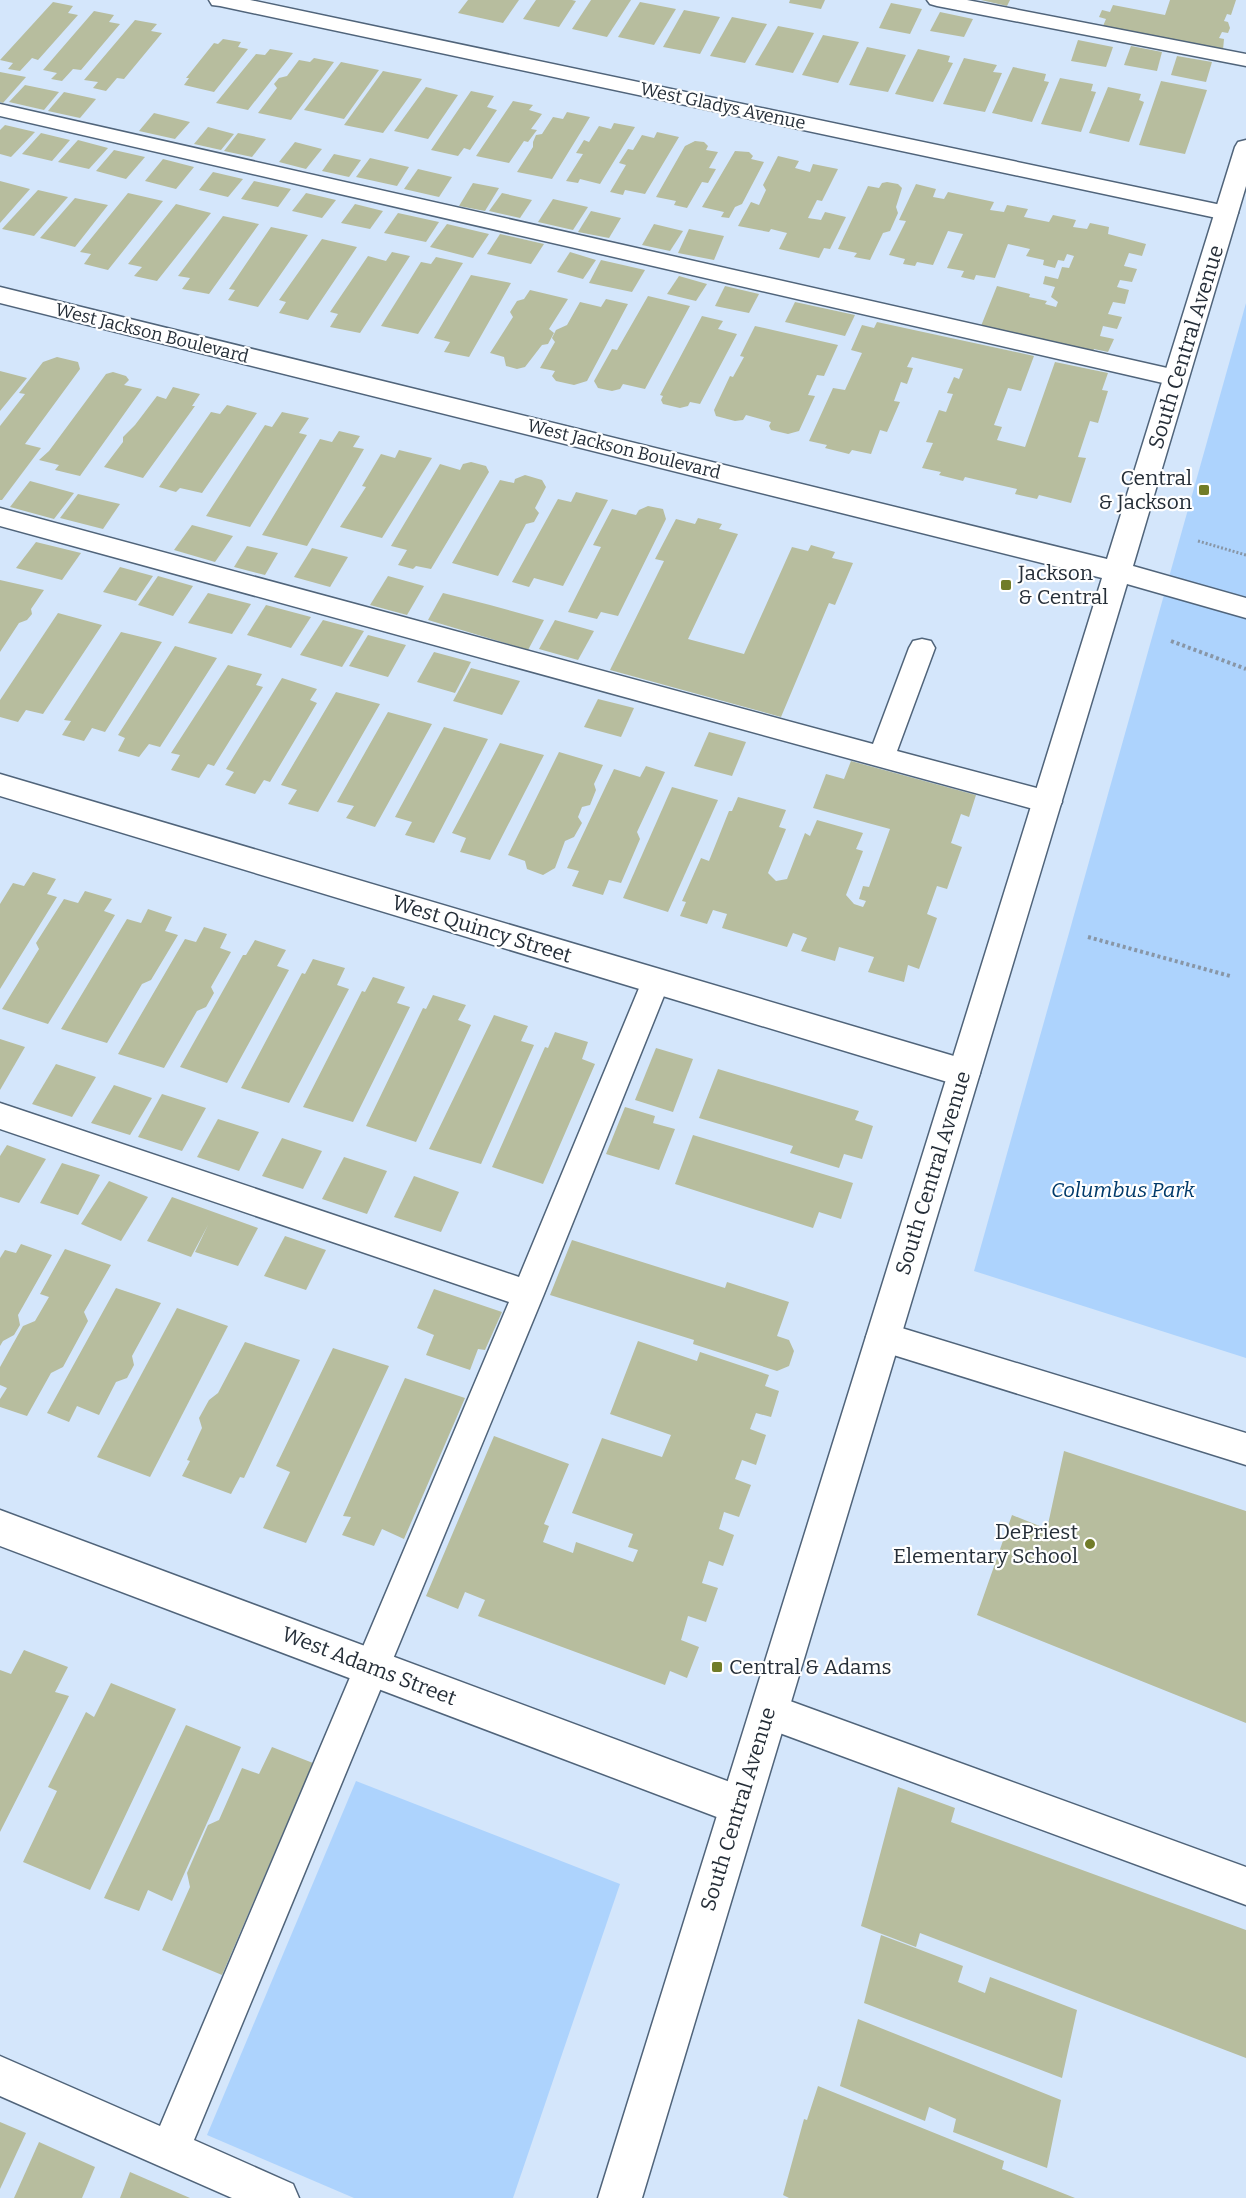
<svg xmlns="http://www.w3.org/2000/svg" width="1246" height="2198" font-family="Bitter,serif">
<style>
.green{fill:#add3fd}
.building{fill:#b7bd9e}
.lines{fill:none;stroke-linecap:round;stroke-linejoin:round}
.lane-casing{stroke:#50647a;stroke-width:3}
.street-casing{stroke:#50647a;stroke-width:3}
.secondary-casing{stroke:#50647a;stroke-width:3}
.path-far1{stroke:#8896a6;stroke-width:3;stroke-dasharray:2 2;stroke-linecap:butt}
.path{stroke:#8896a6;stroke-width:4;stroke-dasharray:3 3;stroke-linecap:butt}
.lane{fill:#fff;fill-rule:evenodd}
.street{fill:#fff;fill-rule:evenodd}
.secondary{fill:#fff;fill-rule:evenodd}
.poi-dot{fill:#717c28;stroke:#fff;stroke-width:2}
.labels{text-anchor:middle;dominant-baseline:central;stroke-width:4.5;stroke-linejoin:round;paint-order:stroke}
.far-street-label{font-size:18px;fill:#252e38;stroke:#fff}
.street-label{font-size:21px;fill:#252e38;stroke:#fff}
.poi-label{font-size:21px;fill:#252e38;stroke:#fff;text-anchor:end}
.park-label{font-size:21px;font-style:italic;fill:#003a6b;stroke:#fff}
</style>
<rect width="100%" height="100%" fill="#d4e6fb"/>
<g class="green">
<polygon points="1246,303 1246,1358 974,1271"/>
<polygon points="356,1781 620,1884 513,2198 354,2198 207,2135"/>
</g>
<g class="building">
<polygon points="468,0 519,0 503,23 458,13"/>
<polygon points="536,0 572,0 576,1 559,27 523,19"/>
<polygon points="591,0 631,0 607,37 572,29"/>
<polygon points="790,0 825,0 821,9 789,3"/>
<polygon points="981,0 1010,0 1007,6"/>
<polygon points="1170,0 1236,0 1231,15 1227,14 1224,21 1228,22 1230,28 1228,33 1222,32 1219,38 1224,39 1223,50 1103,26 1106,19 1099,17 1102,10 1110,12 1113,5 1165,15"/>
<polygon points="53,2 73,6 68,13 78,15 38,60 32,58 20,71 8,69 13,63 0,60"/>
<polygon points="640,2 676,9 654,45 618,37"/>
<polygon points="891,3 922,9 910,34 879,28"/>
<polygon points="684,10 720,17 700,54 663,47"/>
<polygon points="94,11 114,15 109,22 120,24 81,70 73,69 62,81 51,79 57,73 43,70"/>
<polygon points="940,12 973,19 964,37 930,31"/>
<polygon points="732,17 767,24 745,63 710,56"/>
<polygon points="135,20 157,24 151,31 162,33 124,79 117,78 106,91 93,88 98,82 84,80"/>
<polygon points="778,26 814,33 793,73 755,65"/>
<polygon points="823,35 859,42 838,83 802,75"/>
<polygon points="223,39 241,42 238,47 248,49 214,92 184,85 189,78 186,78 214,43 218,44"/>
<polygon points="1078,40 1113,47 1106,67 1071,61"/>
<polygon points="1131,46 1162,52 1157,71 1124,65"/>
<polygon points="867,47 906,55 888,92 849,85"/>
<polygon points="270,49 293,53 248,110 216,103 256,54 265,55"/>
<polygon points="918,49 950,56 948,62 953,63 933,102 895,94"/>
<polygon points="1177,56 1212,62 1206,82 1171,75"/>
<polygon points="314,58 334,62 291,120 258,113 277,88 274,84 279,78 287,76 299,60 310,62"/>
<polygon points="964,58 997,65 993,72 1002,73 985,112 943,104"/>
<polygon points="341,62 379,70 344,119 304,110"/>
<polygon points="1013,67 1046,74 1044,81 1049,82 1032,122 992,113"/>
<polygon points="383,71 422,79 383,133 344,125"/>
<polygon points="0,72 26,77 3,103 0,102"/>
<polygon points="1060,78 1093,84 1091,91 1096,92 1081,132 1041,124"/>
<polygon points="1161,81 1207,90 1185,154 1139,145"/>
<polygon points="25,85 59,92 44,110 9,102"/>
<polygon points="426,87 458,95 428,139 394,131"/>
<polygon points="1108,87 1141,94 1139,100 1144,102 1129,142 1089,133"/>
<polygon points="471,91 494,96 487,107 497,110 470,150 464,148 458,156 431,150"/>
<polygon points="64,92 96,99 80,118 48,111"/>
<polygon points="513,101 533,105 529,110 542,114 531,129 537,130 528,142 524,141 509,163 476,156"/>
<polygon points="567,112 590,117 552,179 517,172 533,147 533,142 536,135 542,134 553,117 563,119"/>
<polygon points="154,113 190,122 175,139 139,131"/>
<polygon points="614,123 635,127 600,184 580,179 578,183 566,181 583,154 576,153 584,140 589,142 599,126 611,129"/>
<polygon points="5,125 35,132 11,157 0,154 0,130"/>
<polygon points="208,127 234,134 221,150 194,144"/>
<polygon points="657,132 679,137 645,194 625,190 623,195 610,192 626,165 619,163 628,149 633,150 642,135 654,138"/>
<polygon points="41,133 70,140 52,161 22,154"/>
<polygon points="238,133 266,139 252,157 224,151"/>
<polygon points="78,140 108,148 89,169 58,162"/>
<polygon points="695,141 704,142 708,146 706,150 718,152 709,168 716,169 708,183 702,182 687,208 674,205 676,201 656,197 685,146"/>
<polygon points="295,142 322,149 306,169 279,162"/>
<polygon points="114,150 145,157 126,179 96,171"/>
<polygon points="735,151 749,152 753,156 751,159 764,162 742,204 735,207 729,218 721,217 724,212 702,207"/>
<polygon points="334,154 361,160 349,177 322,171"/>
<polygon points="778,156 799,161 795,168 810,172 813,164 838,169 822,201 817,200 808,218 821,220 825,212 846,217 830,249 824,248 819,258 779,249 787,233 771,229 769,232 738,226 751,202 759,205 766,190 763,185"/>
<polygon points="370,158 409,167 397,186 356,177"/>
<polygon points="163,159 194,167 176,189 145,181"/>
<polygon points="418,169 452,177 439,197 404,189"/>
<polygon points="213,172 243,179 228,197 199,190"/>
<polygon points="0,181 30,189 0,223"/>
<polygon points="254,181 291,189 278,207 241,199"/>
<polygon points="887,182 898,184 902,188 896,207 898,213 890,231 883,233 870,260 854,257 857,253 838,249 868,186 879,188 882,183"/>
<polygon points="473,183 499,188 485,211 459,206"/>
<polygon points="916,184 936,189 933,197 944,199 948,192 994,202 990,210 1004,212 1007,205 1028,209 1024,217 1049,222 1053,215 1076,220 1073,227 1087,229 1090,223 1109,227 1108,234 1146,244 1142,256 1129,253 1124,266 1137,269 1132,282 1120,280 1117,287 1129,290 1125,304 1113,302 1108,314 1122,317 1117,329 1103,326 1100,336 1114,339 1108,352 1094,349 1093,351 981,326 997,286 1030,294 1029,297 1047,301 1045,304 1056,307 1058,302 1051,297 1055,287 1043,284 1045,276 1058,279 1062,267 1069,268 1074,256 1067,254 1064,261 1058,260 1055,268 1043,265 1044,260 1026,256 1030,249 1008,244 995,278 976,275 974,280 961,277 964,271 947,268 963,234 948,231 933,265 917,262 915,266 903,264 905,259 889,255 906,221 899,220"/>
<polygon points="38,190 68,197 34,236 2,229"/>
<polygon points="128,193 163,201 108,270 84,264 91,254 80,252"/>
<polygon points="306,193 336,200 322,218 292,211"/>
<polygon points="502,193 532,200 520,218 489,211"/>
<polygon points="75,198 108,205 75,247 40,238"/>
<polygon points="553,199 588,207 573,230 538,222"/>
<polygon points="176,204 211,213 157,281 134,276 142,267 128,264"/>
<polygon points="355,204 383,211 370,229 341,223"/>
<polygon points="591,211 621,218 609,238 578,232"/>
<polygon points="398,213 439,222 426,242 384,233"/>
<polygon points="223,216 259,224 209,294 182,289 190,278 178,276"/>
<polygon points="447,224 489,234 473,258 430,247"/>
<polygon points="654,224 683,231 670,251 642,245"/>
<polygon points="271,227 308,235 258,307 228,300 235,290 229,289"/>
<polygon points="689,229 724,236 714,260 678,253"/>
<polygon points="500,234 544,244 531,264 487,254"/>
<polygon points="322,239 357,247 308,320 279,313 286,302 279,300"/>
<polygon points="392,252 410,256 360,333 330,327 338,314 330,312 368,256 386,261"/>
<polygon points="570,252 596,260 583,279 557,272"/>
<polygon points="436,257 463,263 418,334 381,326 421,262 431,264"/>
<polygon points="601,260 645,270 632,292 589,283"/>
<polygon points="471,275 511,283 469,357 444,352 450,342 434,338"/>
<polygon points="679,276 707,284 696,301 667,294"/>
<polygon points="725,286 759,294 749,313 715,306"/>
<polygon points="530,290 568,299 549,329 554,333 548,344 542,345 525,367 517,369 506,366 504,357 490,353 513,317 510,312 517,301 524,299"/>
<polygon points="648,296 690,306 645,389 623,384 620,389 612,391 598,388 594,381 612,349 617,350"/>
<polygon points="606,299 628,304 587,381 574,385 556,381 552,376 555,371 540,368 555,342 552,338 556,330 567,325 580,302 601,307"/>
<polygon points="795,302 855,315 845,336 785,322"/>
<polygon points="702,316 723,321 718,329 737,334 700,404 690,402 688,406 680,408 663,404 661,400 663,396 660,395"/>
<polygon points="877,322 1034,356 1021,391 1008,388 994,425 1002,427 997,440 1025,447 1055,362 1108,373 1102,390 1108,391 1098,423 1090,421 1078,457 1086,458 1071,503 1039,495 1037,499 1015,494 1017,489 965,477 963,481 939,475 941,472 922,468 933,443 926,442 939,410 946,412 953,394 947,393 954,377 959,379 963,369 912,357 907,367 913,368 907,384 901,382 894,401 900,402 887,432 880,430 871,454 852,450 849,454 825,448 827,445 809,441 833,388 845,390 862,353 851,350 862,325 874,328"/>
<polygon points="755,326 838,345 824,376 817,375 808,395 815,396 799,431 788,434 771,430 769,426 771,422 746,415 743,420 735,421 716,416 714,410 730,376 733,377 744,357 740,356"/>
<polygon points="57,357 78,362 80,369 25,444 41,448 2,500 0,500 0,426 25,394 19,393 43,362"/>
<polygon points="0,371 27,378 0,411"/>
<polygon points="113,372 126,376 129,380 124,385 142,389 80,476 55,470 59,465 39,460 49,451 106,374"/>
<polygon points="173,387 200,394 192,406 195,406 143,478 104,467 123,442 123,437 135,425 157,396 166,399"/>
<polygon points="227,405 257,413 202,493 180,488 176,492 159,487 211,412 220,414"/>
<polygon points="282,412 309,418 299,433 307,435 250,527 206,516 265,425 272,427"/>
<polygon points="339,431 360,436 353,447 364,449 307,546 262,535 320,439 332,442"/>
<polygon points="399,450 432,458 382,538 340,527 366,487 362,486 381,454 395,458"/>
<polygon points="471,462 486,466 489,472 431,569 416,566 413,569 398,565 407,550 391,546 440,464 460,470 463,464"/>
<polygon points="525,475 542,480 546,487 535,508 539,513 534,522 526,524 498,576 452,563 500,480 514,483 515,479"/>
<polygon points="30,481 74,493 54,519 10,507"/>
<polygon points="576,492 608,500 563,586 534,578 529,587 512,582 558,499 571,502"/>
<polygon points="78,494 120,504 103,529 60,518"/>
<polygon points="648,506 663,509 666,519 618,616 601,612 597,619 568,612 601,547 593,545 612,509 636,515 639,510"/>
<polygon points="698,518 722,524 719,529 738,534 688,639 744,654 792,547 808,551 811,545 835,552 832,558 853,563 835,605 829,603 781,717 610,670 664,561 655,559 676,519 695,524"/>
<polygon points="192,525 233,536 215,562 174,550"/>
<polygon points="36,542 81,553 62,580 16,568"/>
<polygon points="247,546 278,553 265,575 234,567"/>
<polygon points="312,548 348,557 330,587 294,577"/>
<polygon points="120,567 153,576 136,601 103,592"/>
<polygon points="158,576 193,586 173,616 138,605"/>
<polygon points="388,576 424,586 407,615 370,605"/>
<polygon points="0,580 44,590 31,609 32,614 27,620 19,623 0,652"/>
<polygon points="208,593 251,604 232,634 188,623"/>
<polygon points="443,593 490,605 544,620 528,650 428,620"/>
<polygon points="266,605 311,617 291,648 247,635"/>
<polygon points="58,613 102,625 43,714 26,710 18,722 0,717 0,700"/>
<polygon points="323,620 364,631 342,667 300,655"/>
<polygon points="555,620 594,631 578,660 539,649"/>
<polygon points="121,632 162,642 105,732 92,728 84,741 62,735 71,721 64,720"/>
<polygon points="368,635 406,645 388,677 349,666"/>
<polygon points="175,646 217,658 160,747 149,744 139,757 118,751 125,738 118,735"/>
<polygon points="434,652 471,662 455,693 417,682"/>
<polygon points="228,665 262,674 256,685 263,687 214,766 208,764 199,778 171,770 180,755 171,753"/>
<polygon points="471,668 520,681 502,715 453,701"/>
<polygon points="282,678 317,689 310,700 317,703 270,782 264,780 255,794 225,785 234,772 226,769"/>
<polygon points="336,692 380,704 318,812 288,804 297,790 281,785"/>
<polygon points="598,699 634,708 621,737 584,727"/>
<polygon points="388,712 432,724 375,827 346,818 354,806 337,802"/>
<polygon points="444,727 488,739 434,843 405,835 412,822 395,817"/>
<polygon points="709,732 746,742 732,776 694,766"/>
<polygon points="500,743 544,755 490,860 460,852 466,838 452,833"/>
<polygon points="559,752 603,765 594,784 596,790 590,805 582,807 578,817 582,823 574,837 565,841 555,868 543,875 527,869 525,861 508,855"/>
<polygon points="851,761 976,795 969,817 961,814 951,843 962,847 947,889 937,886 927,914 937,918 919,969 908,965 904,982 868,972 874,957 839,947 835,961 801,951 807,938 793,933 787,947 722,928 727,914 713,910 707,924 680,916 686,902 682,901 701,858 709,861 729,811 732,811 738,797 786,810 779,827 786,829 768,873 776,881 787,879 805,833 810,836 817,820 863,833 856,849 863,851 846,895 854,904 863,907 866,901 859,899 863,886 869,887 890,829 813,808 826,774 844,779"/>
<polygon points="646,766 665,772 637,832 640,839 621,883 609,880 603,895 572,886 579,871 567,868 614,769 640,777"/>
<polygon points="672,787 718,800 668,912 623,898"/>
<polygon points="33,872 56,879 47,894 57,897 0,989 0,904 13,883 24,886"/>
<polygon points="85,891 112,899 104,911 115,915 48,1024 2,1009 39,949 36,943 64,899 78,903"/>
<polygon points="148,909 172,917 165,931 178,935 151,980 142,984 107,1043 61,1029 127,919 141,923"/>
<polygon points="204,927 227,934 220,948 231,952 211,987 214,993 206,1007 197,1011 164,1068 118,1054 185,939 196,942"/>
<polygon points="255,940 286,950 277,966 289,970 227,1083 180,1067 243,955 246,955"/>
<polygon points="313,959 345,968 337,985 349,989 289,1103 241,1088 302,973 305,974"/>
<polygon points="373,977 405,987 397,1003 410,1007 353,1122 303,1107 362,991 365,992"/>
<polygon points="433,995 466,1005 458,1020 471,1025 416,1142 366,1126 423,1008 426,1009"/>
<polygon points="494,1015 528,1026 521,1041 534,1045 481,1164 429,1149"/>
<polygon points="555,1032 588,1042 582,1059 595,1064 543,1184 492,1167 545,1047 548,1048"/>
<polygon points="0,1039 25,1047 0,1090"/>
<polygon points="656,1048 693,1059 673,1112 635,1100"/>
<polygon points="56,1064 96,1077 72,1117 32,1104"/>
<polygon points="718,1069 859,1111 855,1120 873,1126 862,1159 844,1154 839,1168 790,1153 793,1146 699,1118"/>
<polygon points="114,1085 152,1098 130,1135 91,1123"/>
<polygon points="162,1094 206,1108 182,1151 138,1137"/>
<polygon points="625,1107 655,1116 653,1123 675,1129 659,1170 606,1154"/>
<polygon points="218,1119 259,1132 239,1171 197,1157"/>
<polygon points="693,1135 853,1183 841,1219 819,1212 813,1228 675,1184"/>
<polygon points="282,1138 322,1151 303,1189 262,1176"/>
<polygon points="7,1145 46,1159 19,1203 0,1197 0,1156"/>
<polygon points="344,1157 387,1171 367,1214 322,1199"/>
<polygon points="62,1163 100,1175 78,1215 40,1203"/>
<polygon points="414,1176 459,1192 441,1232 394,1217"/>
<polygon points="109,1181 148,1197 121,1241 81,1224"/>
<polygon points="172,1197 258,1228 238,1266 195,1252 208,1225 191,1257 147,1241"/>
<polygon points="285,1236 326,1250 306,1290 264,1276"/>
<polygon points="572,1240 725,1288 727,1282 789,1302 777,1336 789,1340 794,1351 789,1366 777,1371 693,1344 694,1340 550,1295"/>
<polygon points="21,1244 52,1255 18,1315 20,1325 14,1335 3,1341 0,1346 0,1258 5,1250 16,1253"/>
<polygon points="65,1249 111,1265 84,1312 88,1321 63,1367 51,1373 27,1416 0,1407 0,1399 7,1388 0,1385 0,1367 23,1326 35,1321 49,1297 40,1294"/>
<polygon points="116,1288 161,1303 132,1356 134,1365 127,1378 116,1382 99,1415 77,1406 69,1422 47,1413"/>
<polygon points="434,1289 502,1312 485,1350 478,1349 470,1370 426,1355 434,1335 417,1328"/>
<polygon points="177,1308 228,1326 150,1477 97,1457"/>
<polygon points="638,1341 697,1361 700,1352 769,1375 765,1386 779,1391 771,1417 756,1413 750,1429 766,1435 756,1465 742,1460 735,1479 751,1485 739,1517 724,1512 719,1529 734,1535 723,1566 709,1561 702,1583 718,1588 706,1622 688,1616 681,1640 699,1647 687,1678 670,1671 665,1685 478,1616 485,1600 465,1592 458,1609 426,1596 494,1436 569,1464 544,1524 549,1526 543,1542 573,1553 576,1542 633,1562 638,1550 628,1547 633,1534 572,1513 602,1438 662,1457 671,1435 610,1414"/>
<polygon points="245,1342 300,1360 244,1478 240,1477 231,1494 182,1476 190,1461 187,1460 202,1428 199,1418 209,1400 218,1393"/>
<polygon points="333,1348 389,1366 306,1543 263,1528 290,1472 276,1466"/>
<polygon points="405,1378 465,1398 404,1539 382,1529 374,1546 342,1535 351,1517 343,1516"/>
<polygon points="1064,1451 1246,1511 1246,1723 977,1615 1012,1515 1047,1529"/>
<polygon points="24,1650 68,1667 55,1692 69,1696 0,1832 0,1670 11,1674"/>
<polygon points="111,1683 176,1709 90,1890 23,1862 57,1791 48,1787 86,1712 94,1717"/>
<polygon points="186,1725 241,1747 172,1901 148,1890 139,1911 104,1898"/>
<polygon points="272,1747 313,1763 222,1975 162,1950 190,1887 187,1873 208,1825 219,1820 242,1768 259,1774"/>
<polygon points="898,1787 955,1808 951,1822 1246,1930 1246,2058 920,1933 916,1947 861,1926"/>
<polygon points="881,1935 963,1966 958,1982 985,1993 990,1977 1077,2010 1062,2078 864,2003"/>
<polygon points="858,2019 1061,2100 1047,2168 953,2132 956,2119 929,2107 925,2121 840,2086"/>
<polygon points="818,2086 1004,2161 1002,2169 1075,2198 789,2198 783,2195 804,2119 807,2120"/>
<polygon points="0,2122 26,2133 0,2189"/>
<polygon points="39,2142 95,2167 82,2198 14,2198"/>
<polygon points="130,2172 190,2198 120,2198"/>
</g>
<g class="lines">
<g class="lane-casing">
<g id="lane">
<polygon points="927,0 967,0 1246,54 1246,66 937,6 930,4"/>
<polygon points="0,104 1176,370 1184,373 1188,378 1184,383 1176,386 0,116"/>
<polygon points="0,508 873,744 909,648 913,641 922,639 931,641 935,648 897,751 1048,791 1058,795 1062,802 1058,809 1048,813 0,526"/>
<polygon points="656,969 666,973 670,981 544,1294 194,2140 293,2184 299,2198 232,2198 0,2096 0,2056 160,2126 509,1302 0,1129 0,1103 519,1277 642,981 646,973"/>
<polygon points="882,1322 1246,1433 1246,1465 871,1348 866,1337 871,1326"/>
<polygon points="768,1693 1246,1867 1246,1905 755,1724 750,1711 755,1698"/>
</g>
</g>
<g class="street-casing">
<g id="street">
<polygon points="209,0 250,0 1226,206 1234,208 1238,213 1234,218 1226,220 220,6 212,5"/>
<polygon points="0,774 964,1059 976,1063 980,1073 976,1083 964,1087 0,796"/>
<polygon points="0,1510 738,1785 752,1791 758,1805 752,1819 738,1825 0,1546"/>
</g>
</g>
<g class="secondary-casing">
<polygon id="secondary" points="1246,140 1246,186 1133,566 1246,598 1246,618 1127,584 642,2198 598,2198 1102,578 0,303 0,287 1107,559 1235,147 1238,142"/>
</g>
<polyline class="path-far1" points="1198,541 1246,555"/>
<g class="path">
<polyline points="1171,641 1246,669"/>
<polyline points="1088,937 1230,976"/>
</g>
<use href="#lane" class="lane"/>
<use href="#street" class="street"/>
<use href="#secondary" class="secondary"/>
</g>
<g class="poi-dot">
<rect x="1198" y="484" width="12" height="12" rx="3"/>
<rect x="1000" y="579" width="12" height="12" rx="3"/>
<circle cx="1090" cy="1544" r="6"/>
<rect x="711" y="1661" width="12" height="12" rx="3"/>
</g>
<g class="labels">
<g class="far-street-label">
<text transform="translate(723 106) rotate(12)">West Gladys Avenue</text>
<text transform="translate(152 333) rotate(14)">West Jackson Boulevard</text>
<text transform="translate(624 449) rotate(14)">West Jackson Boulevard</text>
</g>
<g class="street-label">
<text transform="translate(1186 347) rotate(-73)">South Central Avenue</text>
<text transform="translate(482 929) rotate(17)">West Quincy Street</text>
<text transform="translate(933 1173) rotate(-73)">South Central Avenue</text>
<text transform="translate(369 1666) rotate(21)">West Adams Street</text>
<text transform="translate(738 1809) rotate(-73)">South Central Avenue</text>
</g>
<g class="poi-label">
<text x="1192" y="478">Central<tspan x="1192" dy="24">&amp; Jackson</tspan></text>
<text x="1018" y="573" text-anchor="start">Jackson<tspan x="1018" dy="24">&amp; Central</tspan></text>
<text x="1078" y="1532">DePriest<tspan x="1078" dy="24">Elementary School</tspan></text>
<text x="729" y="1667" text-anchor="start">Central &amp; Adams</text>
</g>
<g class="park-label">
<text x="1123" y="1190">Columbus Park</text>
</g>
</g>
</svg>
